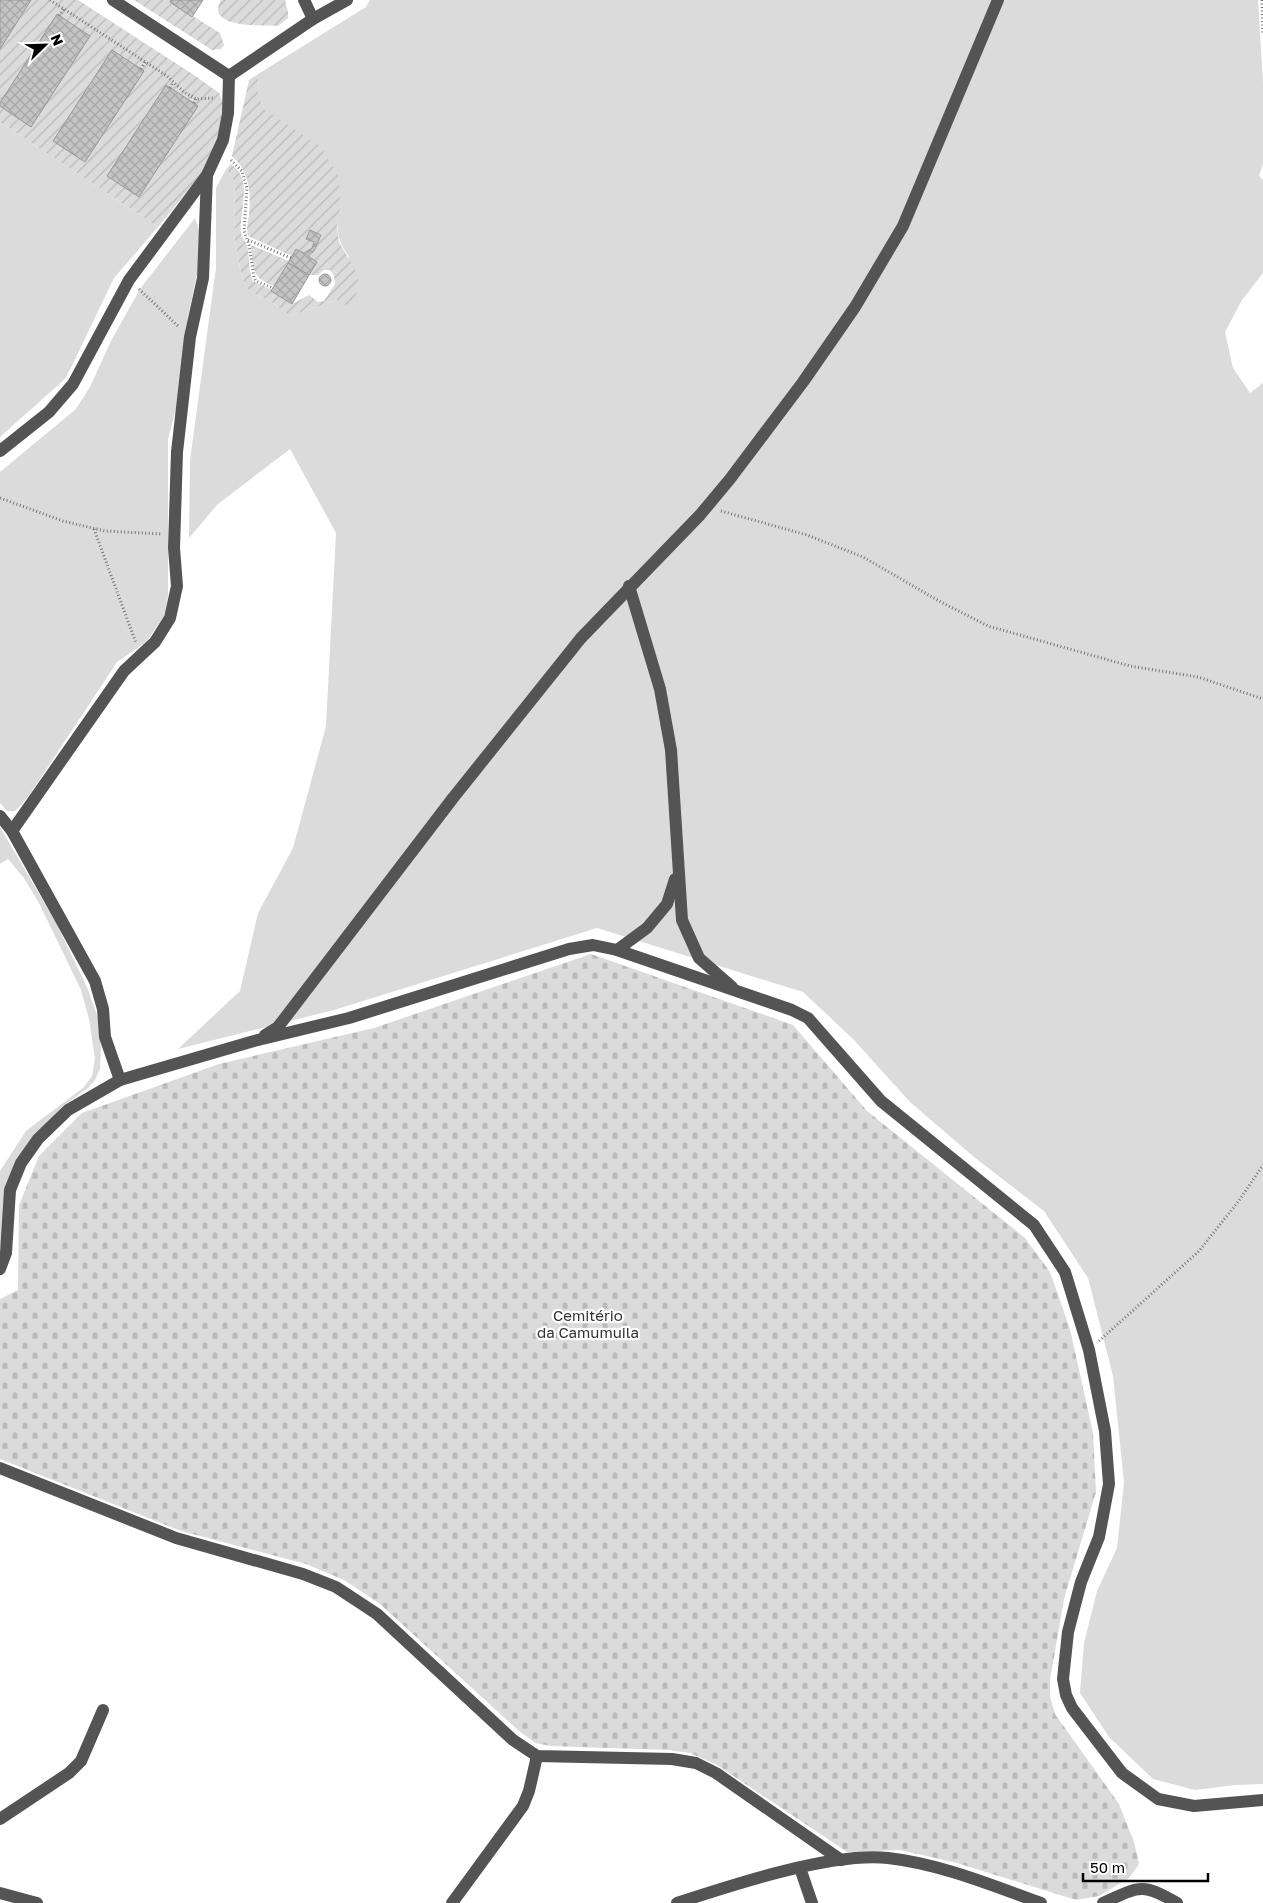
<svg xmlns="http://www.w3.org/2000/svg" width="1263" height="1903" font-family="'Golos Text',sans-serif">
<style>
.grass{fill:#dbdbdb}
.cemetery{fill:url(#cemetery-stones)}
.garden{fill:url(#garden-furrows)}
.building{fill:url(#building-cross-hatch);stroke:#989898}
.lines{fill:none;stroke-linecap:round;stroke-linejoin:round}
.path{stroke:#767676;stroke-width:3;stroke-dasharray:1 2.5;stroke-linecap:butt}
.minor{stroke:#545454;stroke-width:12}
.labels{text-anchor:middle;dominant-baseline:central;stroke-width:4.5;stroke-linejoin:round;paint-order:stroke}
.park-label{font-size:15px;fill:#323232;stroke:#fff}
</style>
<defs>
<pattern id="cemetery-stones" width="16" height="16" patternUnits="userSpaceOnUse" patternTransform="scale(1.25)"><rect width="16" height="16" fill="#dbdbdb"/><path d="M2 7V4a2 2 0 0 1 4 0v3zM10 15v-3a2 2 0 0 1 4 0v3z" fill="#bababa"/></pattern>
<pattern id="garden-furrows" width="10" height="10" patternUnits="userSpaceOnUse" patternTransform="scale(1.25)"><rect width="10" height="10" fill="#dbdbdb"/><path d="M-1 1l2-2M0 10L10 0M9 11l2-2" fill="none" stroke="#bababa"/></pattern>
<pattern id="building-cross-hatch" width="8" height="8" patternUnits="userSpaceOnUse" patternTransform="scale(1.25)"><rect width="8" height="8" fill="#c4c4c4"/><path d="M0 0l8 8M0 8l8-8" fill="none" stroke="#a7a7a7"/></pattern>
</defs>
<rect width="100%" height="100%" fill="#fff"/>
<g class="grass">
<path d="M370,0H1258L1263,83V164L1259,176L1263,180V273L1242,300L1225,332L1233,368L1250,393L1263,383V1784L1235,1785L1195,1790L1153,1779L1109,1737L1080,1693L1084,1643L1097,1591L1117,1548L1124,1482L1113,1376L1088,1278L1044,1211L974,1157L910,1102L853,1039L803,992L597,928L334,1010L178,1049L240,991L258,913L293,848L326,726L336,533L290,449L218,504L189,538L190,460L216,268V188L226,169L235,182L234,235L242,279L250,292L270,301L290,316L337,300L349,257C335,236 336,228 341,204L280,122L265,110L259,97L258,74L366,7Z"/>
<polygon points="0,122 158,227 114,278 66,378 0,437"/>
<polygon points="195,218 200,233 200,260 188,316 176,409 168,439 168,597 164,616 146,642 117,662 28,797 15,811 7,811 0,803 0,472 76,409 90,387 111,341 140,289"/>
<polygon points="0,827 56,923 87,987 97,1015 101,1048 100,1069 95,1080 88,1088 63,1106 20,1158 0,1248 0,1171 26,1131 84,1087 92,1076 95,1058 89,1019 81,990 40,905 24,878 8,859 0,864"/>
</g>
<polygon class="cemetery" points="591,954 793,1025 867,1111 1025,1238 1050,1272 1070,1329 1093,1433 1096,1492 1064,1599 1050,1680 1050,1697 1055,1714 1119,1804 1134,1842 1139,1864 1129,1878 1099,1896 1076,1900 957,1863 900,1850 847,1852 717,1765 690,1753 668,1750 551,1746 535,1743 518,1730 380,1604 344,1580 306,1564 181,1531 0,1459 0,1299 18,1290 19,1205 39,1156 82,1113 219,1064 374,1028"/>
<g class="garden">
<polygon points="0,0 78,0 197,77 219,93 223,103 217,143 204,171 158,227 0,122"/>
<polygon points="134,0 171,0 170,2 220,33 224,45 221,49 212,50"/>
<path d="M221,0H285L288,12V18L278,26C264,25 204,29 221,0Z"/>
<path d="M258,74L259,97L265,110L320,146L337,173L341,204L337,227L339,242L357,273L359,288L350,307L337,300L290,316L270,301L250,292L242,279L234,235L235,182L226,169L231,164C254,179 239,211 241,232C241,237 246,241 247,246C250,258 248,270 253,281L272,290L292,304L309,295L318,302L324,301L335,284L334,276L330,270H324L318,275H309L317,262L308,256L314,251L321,235L310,230L306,239L314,242L312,248L304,253L296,249L292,256L248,236C246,229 248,222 249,215C251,192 250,172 232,156L249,80Z"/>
<path d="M251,245L289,261L274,286C250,277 254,269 251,245Z"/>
</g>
<g class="building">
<polygon points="0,0 31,0 0,49"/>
<polygon points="171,0 203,0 192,17 170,2"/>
<polygon points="57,14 90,36 31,127 0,106 0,103"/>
<polygon points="112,50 144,71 85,162 53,141"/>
<polygon points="166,85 198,106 139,197 107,176"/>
<polygon points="310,230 321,235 314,251 308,256 317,262 309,275 288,263 296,249 304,253 312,248 314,242 306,239"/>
<polygon points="288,263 309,275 292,304 271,291"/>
<circle cx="325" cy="280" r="6"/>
</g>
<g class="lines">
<g class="path">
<polyline points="50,0 167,76 184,92 196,99 214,98"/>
<polyline points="1262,0 1263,35"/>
<polyline points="59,16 64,9"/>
<polyline points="141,69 145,62"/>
<polyline points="170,88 173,82"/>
<polyline points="194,103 196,99"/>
<polyline points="231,160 242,171 247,188 244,231 249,245 254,277 256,281 273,288"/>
<polyline points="248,240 291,258"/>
<polyline points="139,289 178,326"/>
<polyline points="0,498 63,521 105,531 162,534"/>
<polyline points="721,511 807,535 863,557 939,601 988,626 1130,666 1198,677 1263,699"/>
<polyline points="94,529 136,643"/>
<polyline points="1099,1341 1199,1251 1238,1202 1263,1165"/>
</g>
<g class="minor">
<polyline points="113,0 229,76"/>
<polyline points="304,0 313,19"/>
<polyline points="229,76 313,19 347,0"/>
<polyline points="0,451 49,412 73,384 129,280 207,175 223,140 228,113 229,76"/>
<polyline points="629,586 660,689 671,750 682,920 699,958 732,987"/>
<polyline points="0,816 12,831 95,981 103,1009 105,1037 120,1080"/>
<polyline points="12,831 124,671 155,642 170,618 177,586 174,548 177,452 190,337 203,278 207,175"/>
<polyline points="617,950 647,928 667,904 675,879"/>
<polyline points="265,1035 278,1027 453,798 581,638 700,515 730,479 803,382 855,307 903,226 998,0"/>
<polyline points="0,1269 6,1253 10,1190 21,1163 38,1139 68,1110 120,1080 254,1041 349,1018 569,949 593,945 617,950 792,1010 808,1018 881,1101 1034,1225 1065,1272 1089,1350 1105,1431 1109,1484 1099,1537 1081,1582 1068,1632 1063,1679 1066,1695 1072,1708 1122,1773 1158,1799 1194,1806 1263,1800"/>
<polyline points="0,1468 176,1538 303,1574 336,1587 377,1614 513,1740 537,1756 672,1759 696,1763 716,1773 841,1860"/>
<polyline points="0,1819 69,1773 81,1761 103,1710"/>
<polyline points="800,1868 812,1903"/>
<polyline points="0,1893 37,1903"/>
<polyline points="452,1903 523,1806 529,1791 537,1756"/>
<path d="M677,1903C732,1885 831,1852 888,1858C941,1864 991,1885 1041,1903"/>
<path d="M1103,1903C1138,1887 1142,1882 1177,1903"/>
</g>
</g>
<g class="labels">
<g class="park-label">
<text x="588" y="1315">Cemitério<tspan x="588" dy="17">da Camumuila</tspan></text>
</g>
</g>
<g transform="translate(45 45) rotate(67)" stroke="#ffffff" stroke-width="4" paint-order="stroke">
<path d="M0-4L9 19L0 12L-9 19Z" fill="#000000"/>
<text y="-8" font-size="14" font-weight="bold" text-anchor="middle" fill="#000000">N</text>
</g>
<path d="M1083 1873v8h125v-8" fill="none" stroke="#000000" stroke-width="2.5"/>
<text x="1090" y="1873" font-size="15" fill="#000000" stroke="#ffffff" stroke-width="4" paint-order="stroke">50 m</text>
</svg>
